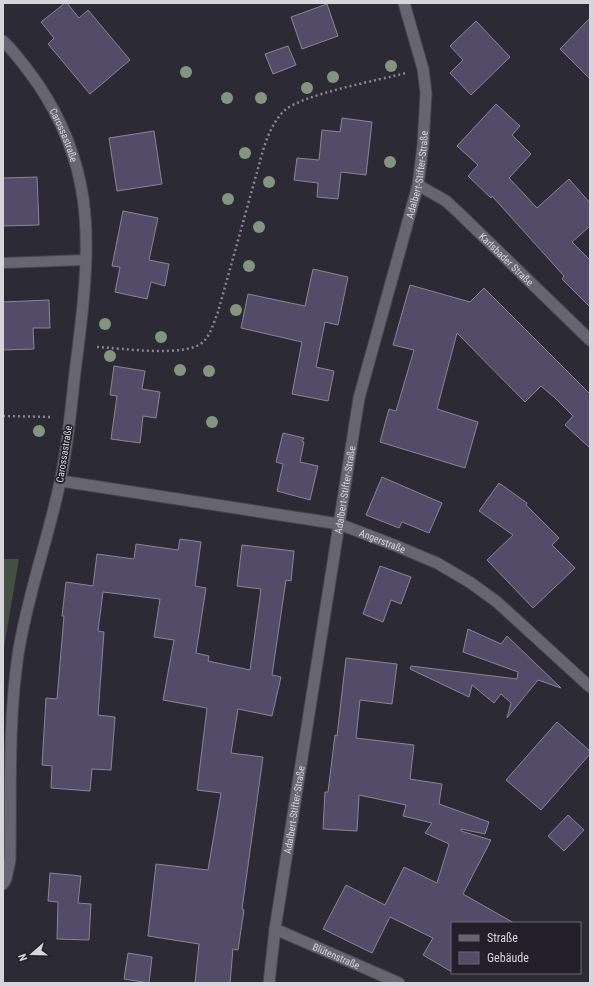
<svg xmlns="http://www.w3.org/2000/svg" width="593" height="986" font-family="'Roboto Condensed',sans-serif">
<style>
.green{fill:#445041}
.building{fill:#534c69;stroke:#898693}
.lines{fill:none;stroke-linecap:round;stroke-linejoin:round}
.service-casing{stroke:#47454e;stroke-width:12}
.minor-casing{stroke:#47454e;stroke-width:13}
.path{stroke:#88868f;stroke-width:2.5;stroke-dasharray:2 3;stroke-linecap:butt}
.service{stroke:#686572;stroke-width:10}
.minor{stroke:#686572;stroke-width:11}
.tree{fill:#81957f}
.labels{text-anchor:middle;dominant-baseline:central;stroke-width:3.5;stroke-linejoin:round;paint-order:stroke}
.street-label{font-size:10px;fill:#d6d5dc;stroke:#23202b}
</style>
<rect width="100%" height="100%" fill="#2c2a35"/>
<polygon class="green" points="3,559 19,559 3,653"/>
<g class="building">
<polygon points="65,3 67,3 79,18 88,10 130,60 90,94 48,44 54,38 41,22"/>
<polygon points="327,4 338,36 302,49 291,17"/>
<polygon points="590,18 590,79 560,49"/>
<polygon points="476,21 510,57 471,95 450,73 463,60 450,46"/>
<polygon points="288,46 296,65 273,74 265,54"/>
<polygon points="496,104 520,126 512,135 531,154 509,178 537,208 569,179 590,203 590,226 572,242 590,260 590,307 562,279 564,276 492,196 491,198 468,176 478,165 457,146"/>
<polygon points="342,118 372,122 366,175 341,172 338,199 317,197 318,183 294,180 297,158 319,160 322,130 340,132"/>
<polygon points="154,131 162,184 117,191 109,138"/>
<polygon points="37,177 39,225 3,226 3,178"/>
<polygon points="123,211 158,218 149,260 169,264 165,286 151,282 147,299 115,292 120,267 112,266"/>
<polygon points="313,269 348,277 338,325 325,322 316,367 334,371 328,401 292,394 302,342 241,328 248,294 305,306"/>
<polygon points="410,285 470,302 484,288 590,394 590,448 565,425 573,416 555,398 541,386 525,402 457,333 437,409 478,422 465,468 380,442 389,409 396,411 414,350 393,345"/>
<polygon points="49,300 50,328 33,328 34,349 3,350 3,302"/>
<polygon points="114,366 145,371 142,389 160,392 156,418 143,416 140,443 111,439 117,396 110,395"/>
<polygon points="283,433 304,438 302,441 304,442 300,462 318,466 310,500 277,491 283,464 276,462"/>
<polygon points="382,477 442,503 429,533 402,522 399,528 366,515"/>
<polygon points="499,483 527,503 526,505 559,538 552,545 575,568 533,608 487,560 513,535 479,511"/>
<polygon points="180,539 201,542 195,586 206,588 196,653 209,656 208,661 250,670 261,589 237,586 242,545 294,551 291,581 286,580 272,675 281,677 272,716 238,709 231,753 263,757 242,909 244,910 238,950 233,949 230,983 195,983 199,944 148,936 156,864 208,870 221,793 197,790 207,708 163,700 174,640 154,637 160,599 103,592 98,631 104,632 98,715 115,717 111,770 92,769 90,791 51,788 52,766 42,765 46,698 57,699 64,616 62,616 66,582 93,586 97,554 134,559 136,544 178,550"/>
<polygon points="380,566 411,577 401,604 391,600 383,622 363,614"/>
<polygon points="468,629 501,644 507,636 561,688 538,680 507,718 511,703 501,694 494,703 472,685 469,697 410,669 411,666 517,679 518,672 463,652"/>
<polygon points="346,658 397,664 392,704 360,700 356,738 414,745 410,779 442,784 439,804 489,822 485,834 461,829 461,831 491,840 463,894 514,923 452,923 452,972 423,955 433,938 390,917 372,953 323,929 346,885 385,905 404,867 437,883 449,844 425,833 432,823 403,816 406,805 359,795 357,831 323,829 325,792 328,792 335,735 337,736"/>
<polygon points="557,722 590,751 590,754 541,810 506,780"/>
<polygon points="568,815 584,830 564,851 548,836"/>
<polygon points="50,873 81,876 78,903 91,904 89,940 57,939 58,902 48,901"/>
<polygon points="128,953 152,957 149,983 124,979"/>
</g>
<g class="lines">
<g class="service-casing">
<polyline id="service" points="3,263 85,260"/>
</g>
<g class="minor-casing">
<g id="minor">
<path id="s1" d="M3,41C16,53 27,69 38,84C60,117 77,157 83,198C91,251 82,318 75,372C71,408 68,446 60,482C48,540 27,596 18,655C8,722 11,792 10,860L6,879L3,884"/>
<path id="s2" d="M418,185L446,201L459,213L590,340"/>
<path id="s3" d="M61,481L339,524L394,545L437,563L471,583L497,602L590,687"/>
<path id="s4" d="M275,929L399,983"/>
<path id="s5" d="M269,983L275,929L359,398L418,185L423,145L426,93L423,69L404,3"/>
</g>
</g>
<g class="path">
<path d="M97,347C121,348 186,358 203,342C211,334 214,322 218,312L259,165C264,146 270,124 285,110C304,94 379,80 406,73"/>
<polyline points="3,416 53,417"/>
</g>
<use href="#service" class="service"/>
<use href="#minor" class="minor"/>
</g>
<g class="tree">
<circle cx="391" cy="66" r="6"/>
<circle cx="186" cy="72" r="6"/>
<circle cx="333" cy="77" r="6"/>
<circle cx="307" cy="88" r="6"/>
<circle cx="227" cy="98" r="6"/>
<circle cx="261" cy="98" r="6"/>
<circle cx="245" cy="153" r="6"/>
<circle cx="390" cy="162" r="6"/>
<circle cx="269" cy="182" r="6"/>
<circle cx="228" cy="199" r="6"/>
<circle cx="259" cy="227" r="6"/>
<circle cx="249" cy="266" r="6"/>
<circle cx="236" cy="310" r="6"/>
<circle cx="105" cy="324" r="6"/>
<circle cx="161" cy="337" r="6"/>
<circle cx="110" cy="356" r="6"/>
<circle cx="180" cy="370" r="6"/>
<circle cx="209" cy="371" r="6"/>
<circle cx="212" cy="422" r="6"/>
<circle cx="39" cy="431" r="6"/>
</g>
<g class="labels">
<g class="street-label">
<text stroke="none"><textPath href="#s1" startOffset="113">Carossastraße</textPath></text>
<text stroke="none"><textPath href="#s5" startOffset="823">Adalbert-Stifter-Straße</textPath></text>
<text stroke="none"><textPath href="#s2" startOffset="116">Karlsbader Straße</textPath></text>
<text transform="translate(64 454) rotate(-81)">Carossastraße</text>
<text stroke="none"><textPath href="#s5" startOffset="499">Adalbert-Stifter-Straße</textPath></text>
<text stroke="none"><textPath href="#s3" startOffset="328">Angerstraße</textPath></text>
<text stroke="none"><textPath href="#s5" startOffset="175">Adalbert-Stifter-Straße</textPath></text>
<text stroke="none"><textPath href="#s4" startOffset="67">Blütenstraße</textPath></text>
</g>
</g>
<rect width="593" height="986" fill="none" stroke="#d6d5dc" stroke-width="8"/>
<rect x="451" y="922" width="130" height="52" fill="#23202b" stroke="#6b6872"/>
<rect x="459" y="935" width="20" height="6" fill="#686572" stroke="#6b6872"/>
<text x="487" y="942" font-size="12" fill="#d6d5dc">Straße</text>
<rect x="459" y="952" width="20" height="12" fill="#534c69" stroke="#6b6872"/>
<text x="487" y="962" font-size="12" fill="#d6d5dc">Gebäude</text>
<g transform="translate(32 954) rotate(250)" stroke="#23202b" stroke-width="3" paint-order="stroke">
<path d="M0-3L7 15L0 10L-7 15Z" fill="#d6d5dc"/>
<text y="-6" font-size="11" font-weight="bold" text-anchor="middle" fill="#d6d5dc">N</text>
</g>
</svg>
